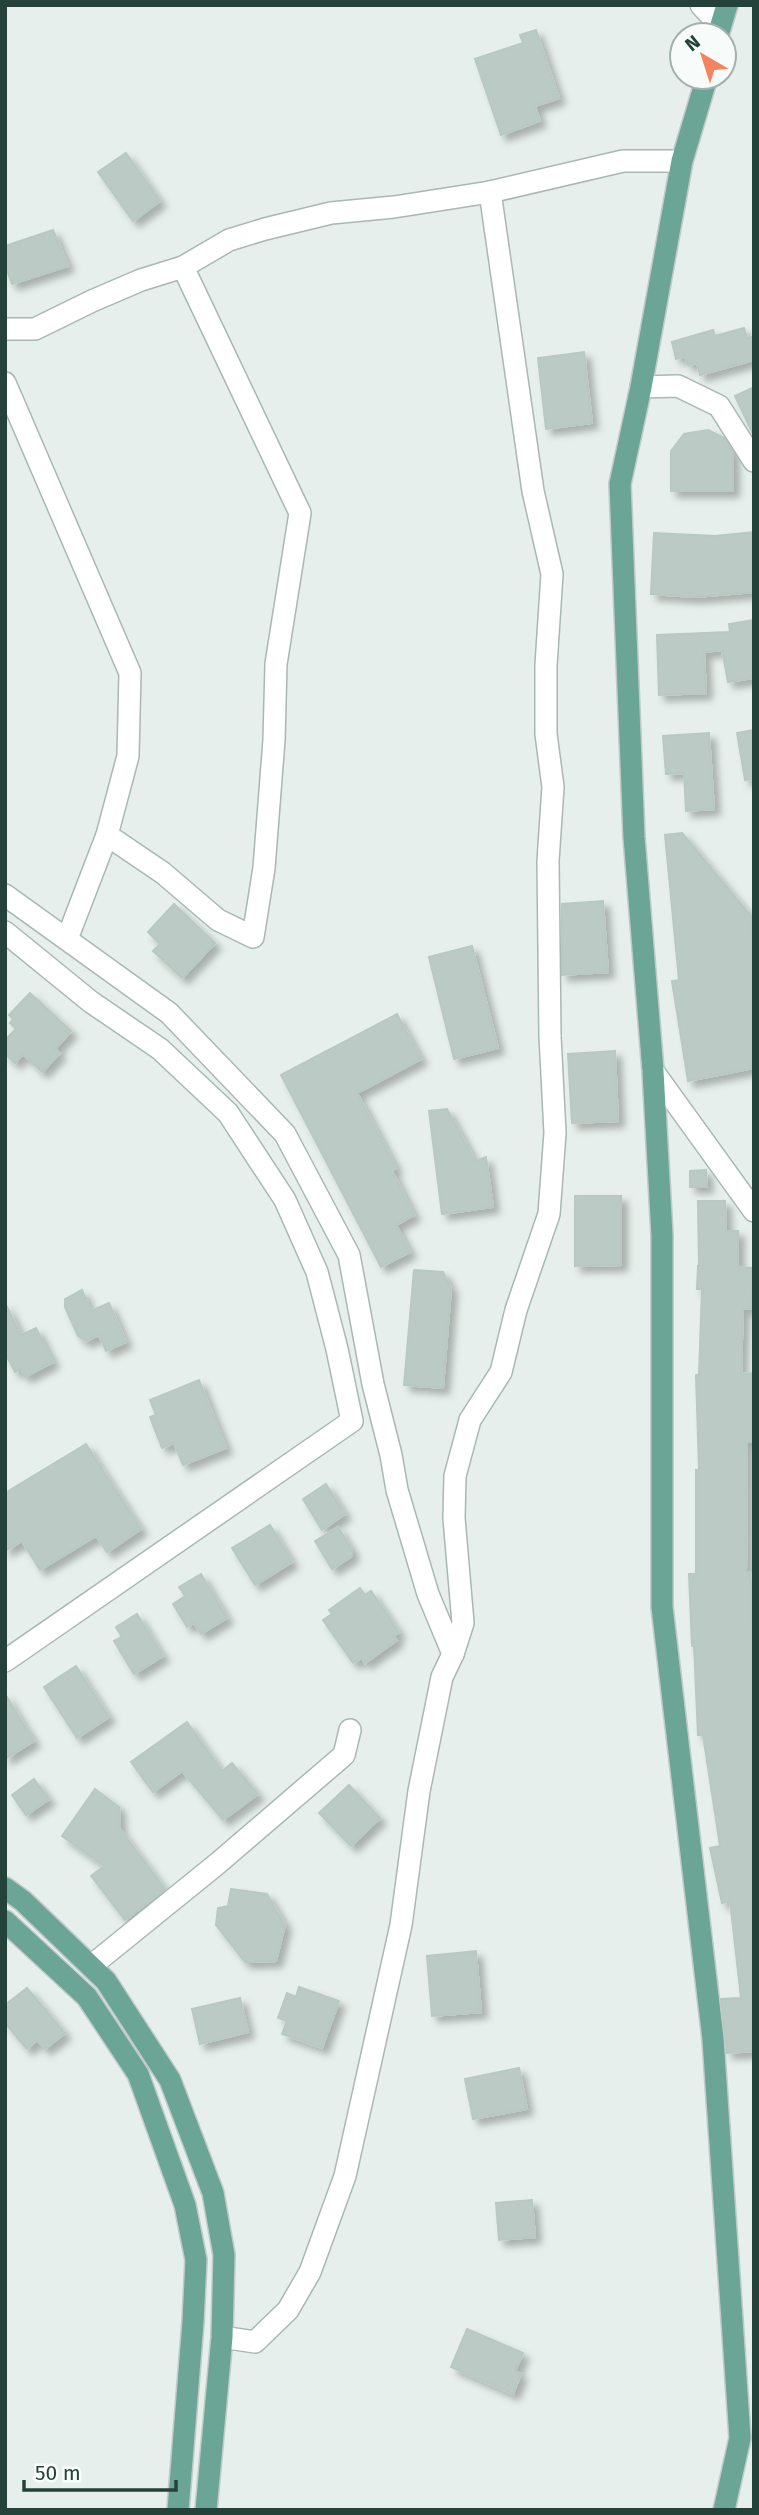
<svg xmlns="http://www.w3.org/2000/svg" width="759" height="2515" font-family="'Fira Sans',sans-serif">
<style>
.building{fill:#bbcac4;stroke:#b8c9c2;stroke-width:2;filter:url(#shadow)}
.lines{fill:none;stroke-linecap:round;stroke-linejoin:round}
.minor-casing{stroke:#a8b8b2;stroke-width:24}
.major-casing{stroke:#c2cac8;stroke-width:24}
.minor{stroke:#fff;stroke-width:21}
.major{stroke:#6aa596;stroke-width:21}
</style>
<defs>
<filter id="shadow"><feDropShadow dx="6" dy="6" stdDeviation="3.5" flood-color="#0004"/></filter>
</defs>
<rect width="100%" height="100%" fill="#e6efeb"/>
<g class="building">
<polygon points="536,30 559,98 535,106 540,121 501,135 475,59 523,43 520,35"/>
<polygon points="126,153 160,201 133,221 98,172"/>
<polygon points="53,230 68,266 12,284 5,265 5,246"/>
<polygon points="744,328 747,338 754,336 754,360 700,375 697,363 688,365 685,356 676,359 672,342 713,330 715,336"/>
<polygon points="584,352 592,423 546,429 538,358"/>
<polygon points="754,387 754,436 735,396"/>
<polygon points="708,430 724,438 733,452 733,491 671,491 671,451 684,434"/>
<polygon points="754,532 754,592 695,597 651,594 654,533 715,536"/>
<polygon points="754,620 754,678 728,682 722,650 704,652 706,693 659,695 657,635 730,632 729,624"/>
<polygon points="754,730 754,779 745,780 737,733"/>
<polygon points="709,733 714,809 686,811 684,773 666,774 663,736"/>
<polygon points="682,833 751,916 754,953 754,1068 688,1081 672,981 679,980 665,835"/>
<polygon points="603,901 608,972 562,975 562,904"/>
<polygon points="174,904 215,943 182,978 153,951 160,944 148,932"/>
<polygon points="472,946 498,1048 454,1059 429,957"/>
<polygon points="30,993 71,1031 55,1049 60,1053 42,1072 23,1054 15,1063 5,1054 5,1040 16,1029 10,1023 13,1019 9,1015"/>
<polygon points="397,1014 421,1059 357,1093 396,1168 392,1171 414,1215 396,1225 410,1252 381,1267 281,1075"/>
<polygon points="615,1051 618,1121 572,1123 568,1054"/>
<polygon points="447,1109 475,1161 486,1157 493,1207 442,1214 429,1111"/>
<polygon points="706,1170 707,1187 690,1187 690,1171"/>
<polygon points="575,1196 621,1196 621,1265 575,1266"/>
<polygon points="698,1201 725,1201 726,1231 738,1231 738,1267 753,1268 752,1309 743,1308 741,1374 754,1373 754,1442 747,1442 746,1572 750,1572 754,1659 754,2051 727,2053 721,1999 741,1998 730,1901 722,1903 710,1848 720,1846 703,1735 698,1735 694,1646 692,1646 689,1574 696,1574 696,1470 699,1470 696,1375 699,1375 702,1289 697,1289 698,1266 699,1266"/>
<polygon points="414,1270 443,1272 451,1289 443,1388 404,1385"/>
<polygon points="82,1290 91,1311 109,1303 126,1342 106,1351 99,1335 86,1341 78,1336 65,1307 65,1299"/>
<polygon points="5,1303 21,1335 36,1328 53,1362 25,1377 21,1369 15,1372 5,1353"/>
<polygon points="199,1380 226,1448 183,1465 174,1443 162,1448 150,1417 156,1415 150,1400"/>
<polygon points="86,1444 141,1529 107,1552 96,1536 40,1570 22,1541 5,1551 5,1493"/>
<polygon points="326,1484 345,1514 322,1530 303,1499"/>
<polygon points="270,1525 292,1562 255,1585 232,1548"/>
<polygon points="338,1527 352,1550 352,1556 332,1569 315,1541"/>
<polygon points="201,1574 227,1618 201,1634 194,1623 187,1627 173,1604 185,1596 179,1587"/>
<polygon points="360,1588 365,1595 371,1591 399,1632 394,1636 397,1640 365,1663 362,1658 353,1663 323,1620 332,1614 329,1610"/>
<polygon points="137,1614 163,1656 134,1674 114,1641 122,1637 116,1627"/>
<polygon points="76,1666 109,1717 77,1738 44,1687"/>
<polygon points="5,1694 34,1741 5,1759"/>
<polygon points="187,1722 222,1771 232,1763 258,1794 223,1820 182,1771 153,1792 131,1762"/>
<polygon points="34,1779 49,1799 26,1815 12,1795"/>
<polygon points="349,1785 380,1818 351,1846 319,1813"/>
<polygon points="95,1789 119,1807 120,1829 165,1889 125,1920 91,1876 104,1866 62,1836"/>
<polygon points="231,1889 267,1894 285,1925 276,1961 245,1962 216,1925 218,1908 228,1906"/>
<polygon points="476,1951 481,2012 432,2016 427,1956"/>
<polygon points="299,1987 339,2001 322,2048 282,2034 287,2021 278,2018 287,1993 296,1997"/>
<polygon points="27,1988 65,2033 45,2049 37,2040 27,2049 5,2023 5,2005"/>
<polygon points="240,1998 248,2032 200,2044 192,2009"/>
<polygon points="519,2068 527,2109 473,2119 465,2079"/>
<polygon points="532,2200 535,2237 499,2240 496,2203"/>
<polygon points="467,2329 523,2353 515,2371 521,2374 513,2394 451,2367"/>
</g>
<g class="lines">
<g class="minor-casing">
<g id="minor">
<polyline points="701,5 720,26"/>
<polyline points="5,329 35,329 92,301 141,280 183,267 229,240 265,229 331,213 394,207 490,192 623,161 682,161"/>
<polyline points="5,383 130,673 128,756 107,835 163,873 218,920 253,937 264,868 274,740 276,664 300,513 183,267"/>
<polyline points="641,387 678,386 719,406 754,461"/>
<polyline points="5,895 169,1013 285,1134 349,1255 373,1384 391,1455 397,1490 428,1594 453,1654"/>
<polyline points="5,932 91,1002 160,1049 228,1113 285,1200 317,1272 337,1349 352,1421 5,1661"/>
<polyline points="67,939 107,835"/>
<polyline points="653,1071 754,1211"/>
<polyline points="91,1966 217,1864 344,1755 350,1730"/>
<polyline points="222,2337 255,2342 288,2310 310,2272 345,2176 401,1925 419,1791 442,1677 453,1654 463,1623 454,1518 455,1476 470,1420 501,1372 516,1310 549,1214 555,1133 550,1036 548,861 553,787 546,734 546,665 552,574 533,491 490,192"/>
</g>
</g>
<g class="major-casing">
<g id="major">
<polyline points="718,35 727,5"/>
<polyline points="707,77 682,161 641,387 620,484 634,837 653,1071 662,1235 662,1607 713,2039 740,2438 724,2510"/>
<polyline points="5,1888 23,1901 106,1981 170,2080 213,2193 224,2255 222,2337 206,2510"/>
<polyline points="5,1921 87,1997 138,2074 185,2205 196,2260 193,2322 178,2510"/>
</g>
</g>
<use href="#minor" class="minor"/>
<use href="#major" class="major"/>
</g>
<rect width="759" height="2515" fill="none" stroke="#24423a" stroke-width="14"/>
<g transform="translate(703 56) rotate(321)"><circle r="33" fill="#f7fbf9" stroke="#a3b1ad" stroke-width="2"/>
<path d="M0-5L12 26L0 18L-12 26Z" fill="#f4845f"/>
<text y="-10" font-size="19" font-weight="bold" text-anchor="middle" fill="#24423a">N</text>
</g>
<path d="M24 2480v10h152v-10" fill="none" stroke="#24423a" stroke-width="3.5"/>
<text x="35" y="2480" font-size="21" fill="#24423a" stroke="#f7fbf9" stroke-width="5" paint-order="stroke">50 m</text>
</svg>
